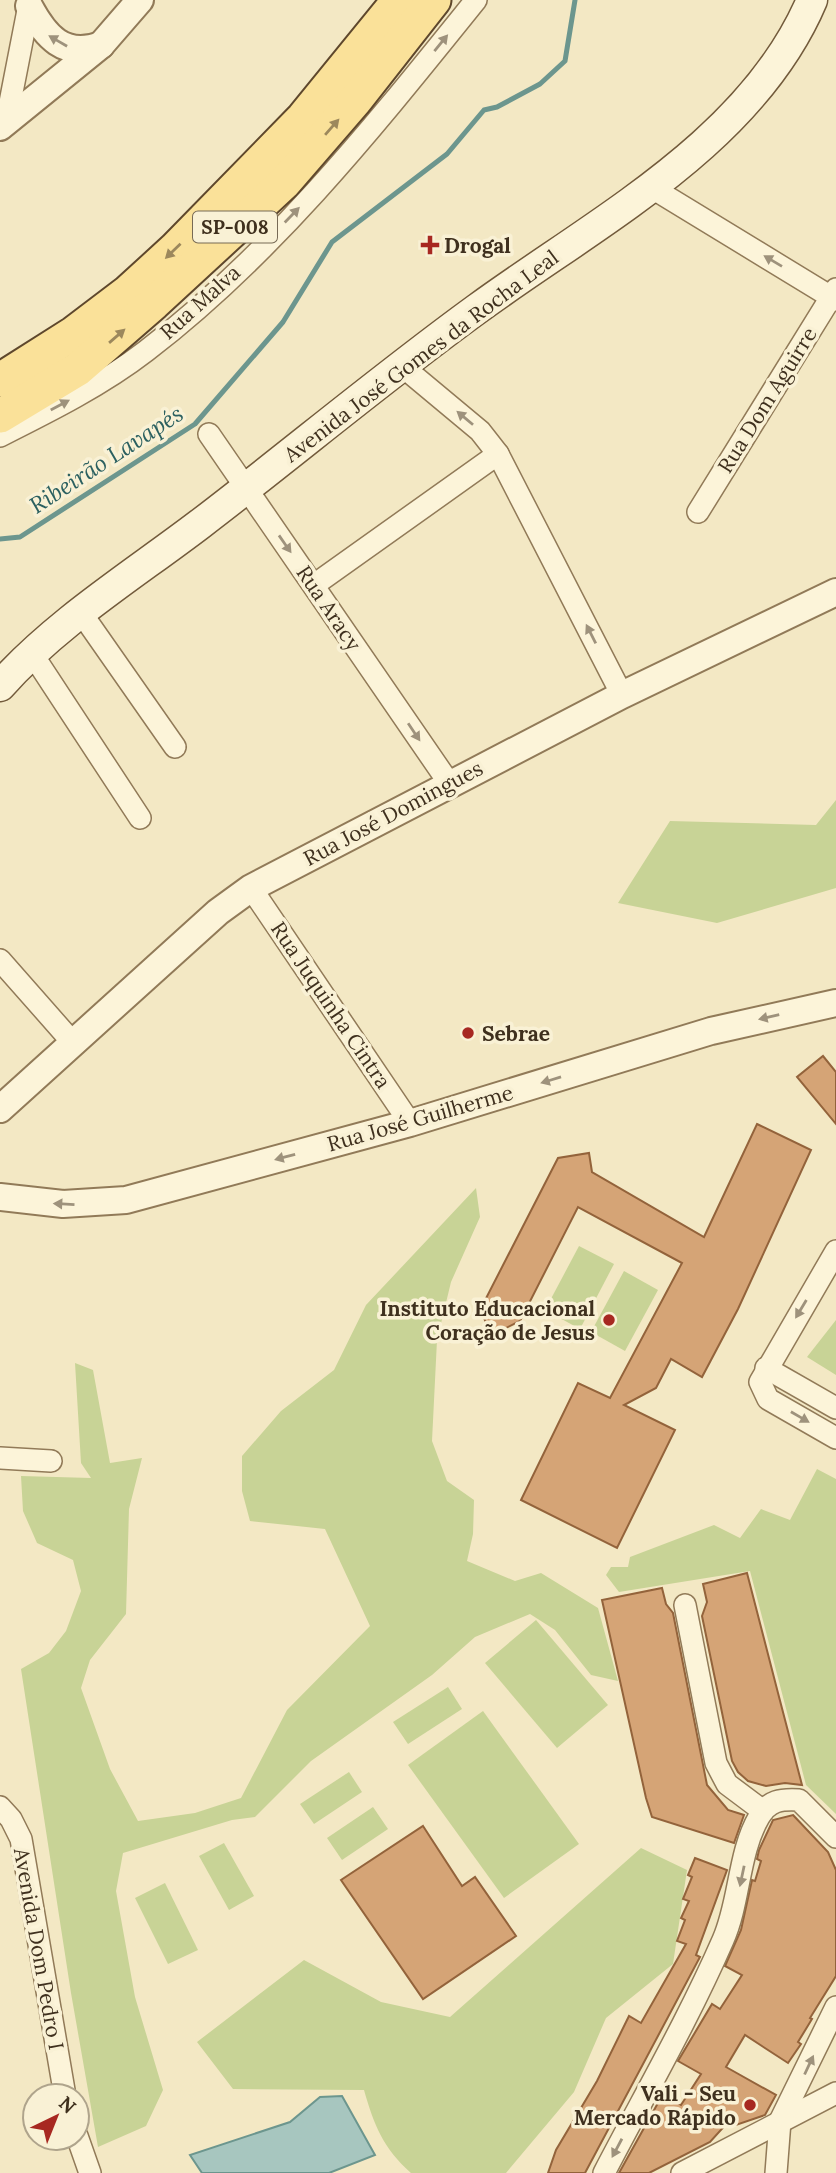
<svg xmlns="http://www.w3.org/2000/svg" width="836" height="2173" font-family="Lora,serif">
<style>
.green{fill:#c8d396}
.water{fill:#a7c6bf;stroke:#6c968e;stroke-width:2}
.lines{fill:none;stroke-linecap:round;stroke-linejoin:round}
.stream{stroke:#6c968e;stroke-width:5}
.building{fill:#d5a476;stroke:#93633b;stroke-width:2}
.minor-casing{stroke:#917a58;stroke-width:24}
.tertiary-casing{stroke:#917a58;stroke-width:30}
.secondary-casing{stroke:#725a3b;stroke-width:33}
.primary-casing{stroke:#5e472c;stroke-width:37}
.minor{stroke:#fcf4d9;stroke-width:21}
.tertiary{stroke:#fcf4d9;stroke-width:26}
.secondary{stroke:#fcf4d9;stroke-width:30}
.primary{stroke:#fae199;stroke-width:33}
.oneway{fill:#9e927c}
.oneway2{fill:#9c885c}
.poi-dot{fill:#a72821;stroke:#f9f1d5;stroke-width:2.5}
.labels{text-anchor:middle;dominant-baseline:central;stroke-width:7;stroke-linejoin:round;paint-order:stroke}
.shield{fill:#f9f1d5;stroke:#776a55;stroke-width:2}
.shield-label{font-size:19px;font-weight:bold;fill:#3f301e}
.poi-label{font-size:21px;font-weight:bold;fill:#3f301e;stroke:#f9f1d5;text-anchor:start}
.street-label{font-size:21px;fill:#3f301e;stroke:#f9f1d5}
.water-label{font-size:23px;font-style:italic;fill:#2b6060;stroke:#f9f1d5}
</style>
<rect width="100%" height="100%" fill="#f3e8c4"/>
<g class="green">
<polygon points="836,800 836,888 717,923 618,903 670,821 816,825"/>
<polygon points="476,1188 480,1217 451,1282 437,1340 432,1441 447,1481 474,1500 473,1534 467,1561 515,1581 541,1573 598,1608 618,1681 591,1675 555,1630 530,1614 475,1637 432,1675 311,1761 255,1817 232,1820 123,1853 116,1891 135,1997 163,2090 146,2126 98,2147 71,1993 21,1669 49,1653 66,1631 81,1591 73,1560 37,1543 23,1511 21,1476 91,1478 81,1463 75,1363 93,1370 110,1463 142,1458 129,1509 126,1614 90,1660 81,1688 110,1769 138,1821 195,1813 241,1798 287,1710 370,1626 325,1529 250,1521 242,1491 242,1456 281,1411 334,1370 366,1305"/>
<polygon points="579,1246 614,1264 580,1329 545,1310"/>
<polygon points="624,1271 658,1290 625,1351 591,1332"/>
<polygon points="836,1320 836,1375 807,1357"/>
<polygon points="817,1469 836,1479 836,1814 806,1785 750,1571 619,1592 606,1575 611,1567 628,1567 630,1557 714,1525 740,1538 761,1509 790,1520"/>
<polygon points="536,1620 608,1705 557,1748 485,1663"/>
<polygon points="448,1687 462,1709 408,1744 393,1722"/>
<polygon points="483,1711 579,1844 504,1898 408,1765"/>
<polygon points="349,1772 362,1792 314,1824 300,1804"/>
<polygon points="373,1807 388,1829 342,1860 327,1838"/>
<polygon points="224,1843 254,1896 229,1910 199,1856"/>
<path d="M641,1848L687,1870L673,1964L606,2018L574,2092L506,2173H411C383,2148 374,2125 364,2090L233,2089L197,2042L304,1960L381,2002L450,2017Z"/>
<polygon points="165,1883 198,1950 168,1964 135,1898"/>
</g>
<polygon class="water" points="342,2096 375,2155 329,2173 202,2173 190,2155 290,2122 320,2097"/>
<g class="lines">
<polyline class="stream" points="0,539 20,537 195,424 283,322 332,242 447,154 484,110 497,107 540,84 565,61 575,0"/>
</g>
<g class="building">
<polygon points="823,1056 836,1072 836,1124 797,1077"/>
<polygon points="757,1124 811,1150 738,1309 702,1377 671,1359 656,1388 624,1405 675,1430 617,1548 521,1500 578,1383 610,1398 682,1263 578,1207 520,1321 492,1335 480,1310 558,1158 589,1153 592,1172 704,1237"/>
<polygon points="747,1573 778,1693 802,1785 785,1783 766,1786 748,1781 738,1772 732,1761 702,1616 707,1602 703,1584"/>
<polygon points="662,1588 666,1604 673,1613 707,1785 728,1810 744,1815 734,1843 652,1817 646,1798 602,1600"/>
<polygon points="793,1815 828,1852 836,1870 836,1976 810,2018 812,2019 798,2042 801,2044 788,2063 745,2035 726,2067 776,2095 765,2115 736,2125 729,2121 710,2142 649,2173 619,2173 663,2094 681,2105 701,2074 678,2061 712,2004 720,2009 742,1975 725,1966 741,1930 752,1880 755,1881 761,1861 757,1859 759,1850 773,1820"/>
<polygon points="423,1826 462,1886 475,1877 516,1936 423,1999 341,1880"/>
<polygon points="695,1858 727,1870 696,1955 700,1957 585,2173 548,2173 556,2150 597,2081 629,2016 641,2023 686,1944 677,1941 685,1920 681,1918 689,1901 683,1899 692,1877 688,1875"/>
</g>
<g class="lines">
<g class="minor-casing">
<g id="minor">
<polyline points="6,123 30,0"/>
<polyline points="649,186 836,300"/>
<polyline points="402,366 480,431 498,454 622,695"/>
<polyline points="209,434 449,783"/>
<path d="M0,436C50,411 102,385 146,351C274,253 376,124 476,0"/>
<polyline points="698,512 836,289"/>
<polyline points="314,585 498,454"/>
<polyline points="82,614 175,747"/>
<polyline points="33,655 140,818"/>
<polyline points="251,888 410,1123"/>
<polyline points="0,960 74,1044"/>
<polyline points="836,1251 760,1382 768,1399 836,1438"/>
<polyline points="766,1368 836,1408"/>
<polyline points="0,1458 51,1461"/>
<polyline points="685,1605 716,1763 727,1784 763,1811"/>
<polyline points="0,1807 11,1819 21,1839 65,2096"/>
<polyline points="77,2136 90,2173"/>
<path d="M604,2173C644,2096 688,2020 723,1940C740,1902 738,1853 759,1817C769,1800 781,1799 799,1800L836,1837"/>
<polyline points="682,2173 836,2093"/>
<polyline points="776,2173 780,2121 836,2007"/>
</g>
</g>
<g class="tertiary-casing">
<g id="tertiary">
<path d="M29,6C45,36 64,59 101,45"/>
<polyline points="0,127 101,45 140,0"/>
<polyline points="0,1109 218,912 251,888 622,695 836,592"/>
<polyline points="0,1197 63,1204 126,1200 410,1123 711,1031 836,1003"/>
</g>
</g>
<g class="secondary-casing">
<path id="secondary" d="M0,686C56,623 133,575 200,524C293,453 382,378 477,309C596,222 752,142 812,0"/>
</g>
<g class="primary-casing">
<g id="primary">
<polyline points="0,380 74,333 128,292 175,249 303,118 399,0"/>
<polyline points="0,416 78,369 154,303 284,183 354,102 434,0"/>
</g>
</g>
<use href="#minor" class="minor"/>
<use href="#tertiary" class="tertiary"/>
<use href="#secondary" class="secondary"/>
<use href="#primary" class="primary"/>
</g>
<defs><path id="oneway-solid" d="M-6-.8H1V-3.2L6.5 0L1 3.2V.8H-6Z" transform="scale(1.75)"/></defs>
<g class="oneway">
<use href="#oneway-solid" transform="translate(58 41) rotate(-150)"/>
<use href="#oneway-solid" transform="translate(441 43) rotate(-51)"/>
<use href="#oneway-solid" transform="translate(292 215) rotate(-46)"/>
<use href="#oneway-solid" transform="translate(773 261) rotate(-149)"/>
<use href="#oneway-solid" transform="translate(60 405) rotate(-28)"/>
<use href="#oneway-solid" transform="translate(465 418) rotate(-140)"/>
<use href="#oneway-solid" transform="translate(285 544) rotate(55)"/>
<use href="#oneway-solid" transform="translate(591 634) rotate(-117)"/>
<use href="#oneway-solid" transform="translate(414 732) rotate(56)"/>
<use href="#oneway-solid" transform="translate(769 1017) rotate(167)"/>
<use href="#oneway-solid" transform="translate(551 1080) rotate(163)"/>
<use href="#oneway-solid" transform="translate(285 1157) rotate(165)"/>
<use href="#oneway-solid" transform="translate(64 1204) rotate(-177)"/>
<use href="#oneway-solid" transform="translate(801 1309) rotate(121)"/>
<use href="#oneway-solid" transform="translate(800 1417) rotate(30)"/>
<use href="#oneway-solid" transform="translate(742 1876) rotate(102)"/>
<use href="#oneway-solid" transform="translate(809 2065) rotate(-65)"/>
<use href="#oneway-solid" transform="translate(617 2148) rotate(118)"/>
</g>
<g class="oneway2">
<use href="#oneway-solid" transform="translate(332 127) rotate(-49)"/>
<use href="#oneway-solid" transform="translate(173 251) rotate(136)"/>
<use href="#oneway-solid" transform="translate(117 336) rotate(-41)"/>
</g>
<g class="poi-dot">
<path d="M426.5 234.5h7v7h7v7h-7v7h-7v-7h-7v-7h7z"/>
<circle cx="468" cy="1033" r="7"/>
<circle cx="609" cy="1320" r="7"/>
<circle cx="750" cy="2105" r="7"/>
</g>
<g class="labels">
<rect class="shield" x="193" y="211.5" width="84" height="31" rx="5"/>
<g class="shield-label">
<text x="235" y="227">SP-008</text>
</g>
<g class="poi-label">
<text x="444" y="245">Drogal</text>
<text x="482" y="1033">Sebrae</text>
<text x="595" y="1308" text-anchor="end">Instituto Educacional<tspan x="595" dy="24">Coração de Jesus</tspan></text>
<text x="736" y="2093" text-anchor="end">Vali - Seu<tspan x="736" dy="24">Mercado Rápido</tspan></text>
</g>
<g class="street-label">
<text transform="translate(200 302) rotate(-42)">Rua Malva</text>
<text transform="translate(421 356) rotate(-37)">Avenida José Gomes da Rocha Leal</text>
<text transform="translate(767 400) rotate(-58)">Rua Dom Aguirre</text>
<text transform="translate(329 608) rotate(56)">Rua Aracy</text>
<text transform="translate(393 813) rotate(-28)">Rua José Domingues</text>
<text transform="translate(331 1005) rotate(56)">Rua Juquinha Cintra</text>
<text transform="translate(420 1118) rotate(-16)">Rua José Guilherme</text>
<text transform="translate(39 1949) rotate(80)">Avenida Dom Pedro I</text>
</g>
<g class="water-label">
<text transform="translate(106 459) rotate(-33)">Ribeirão Lavapés</text>
</g>
</g>
<g transform="translate(56 2117) rotate(43)"><circle r="33" fill="#f9f1d5" stroke="#afa48c" stroke-width="2"/>
<path d="M0-5L12 26L0 18L-12 26Z" fill="#a72821"/>
<text y="-10" font-size="19" font-weight="bold" text-anchor="middle" fill="#3f301e">N</text>
</g>
</svg>
